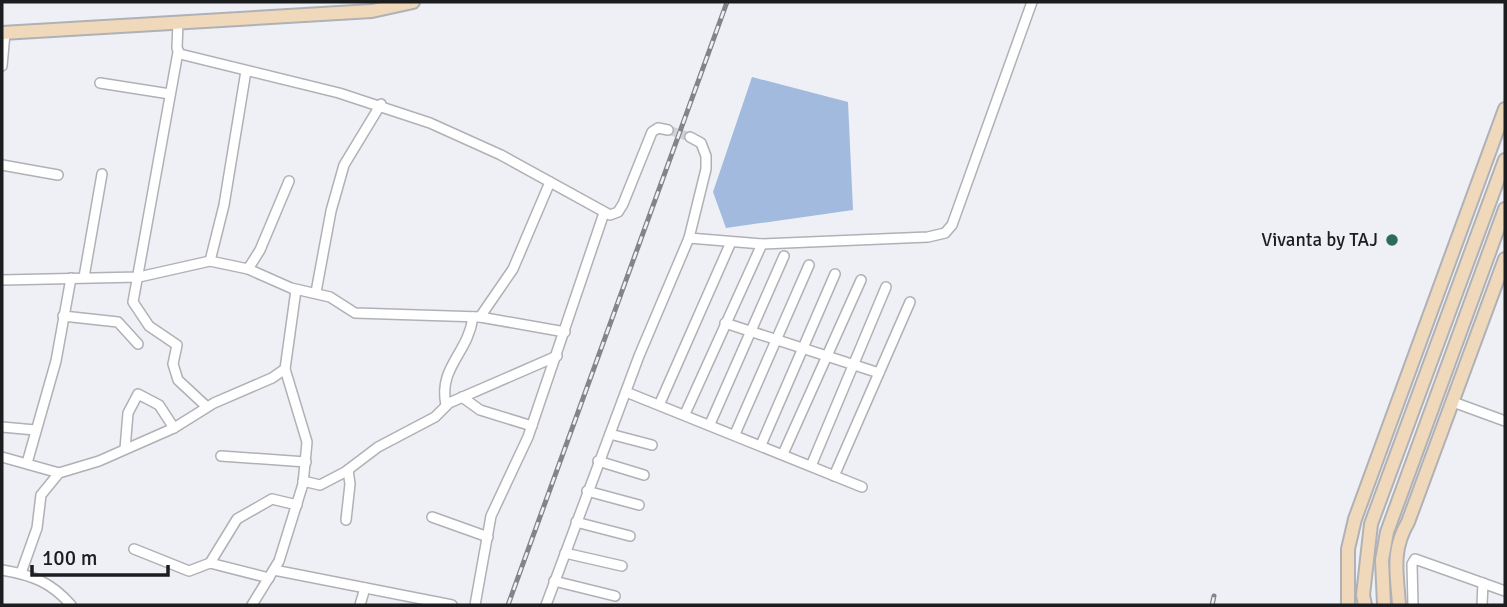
<svg xmlns="http://www.w3.org/2000/svg" width="1507" height="607" font-family="Signika,sans-serif">
<style>
.water{fill:#a2badd}
.lines{fill:none;stroke-linecap:round;stroke-linejoin:round}
.street-tunnel{stroke:#ced0d5;stroke-width:9;stroke-dasharray:9 4.5;stroke-linecap:butt}
.street-casing{stroke:#b0b1b6;stroke-width:12}
.secondary-casing{stroke:#b0b1b6;stroke-width:16}
.street{stroke:#fff;stroke-width:9}
.secondary{stroke:#f0d9bb;stroke-width:12}
.rail-casing{stroke:#828487;stroke-width:5}
.rail{stroke:#eef0f5;stroke-width:2.5;stroke-dasharray:8;stroke-linecap:butt}
.poi-dot{fill:#2c6b58;stroke:#eef0f5;stroke-width:2.5}
.labels{text-anchor:middle;dominant-baseline:central;stroke-width:6;stroke-linejoin:round;paint-order:stroke}
.poi-label{font-size:19px;fill:#1c1d1e;stroke:#eef0f5;text-anchor:end}
</style>
<rect width="100%" height="100%" fill="#eef0f5"/>
<polygon class="water" points="752,77 848,102 853,210 726,228 713,192"/>
<g class="lines">
<polyline class="street-tunnel" points="668,130 690,137"/>
<g class="street-casing">
<g id="street">
<polyline points="178,23 177,48 180,54 339,93 430,123 501,155 610,215 618,212 623,204 652,132 658,128 668,130"/>
<polyline points="178,52 133,302 149,326 177,345 173,364 178,380 207,407"/>
<polyline points="2,66 5,33"/>
<polyline points="100,83 170,94"/>
<polyline points="690,137 701,143 706,156 706,169 689,238 762,244 928,237 945,233 952,225 1032,2"/>
<polyline points="2,165 58,175"/>
<polyline points="210,261 224,205 246,71"/>
<polyline points="248,269 260,250 289,181"/>
<polyline points="84,277 102,174"/>
<polyline points="2,280 139,277 210,261 248,269 291,288 330,297 355,313 480,317 565,332"/>
<polyline points="316,292 331,211 344,165 381,104"/>
<polyline points="63,316 118,322 138,344"/>
<polyline points="480,317 513,269 550,182"/>
<polyline points="725,323 879,373"/>
<polyline points="626,392 862,487"/>
<polyline points="462,397 480,410 532,426"/>
<polyline points="1453,402 1505,421"/>
<polyline points="660,403 731,242"/>
<path d="M446,405C438,367 468,354 473,317"/>
<polyline points="685,414 762,244"/>
<polyline points="710,424 784,256"/>
<polyline points="2,427 35,430"/>
<polyline points="610,434 652,445"/>
<polyline points="735,434 809,265"/>
<polyline points="761,445 835,274"/>
<polyline points="125,449 128,413 138,394 159,405 174,428"/>
<polyline points="783,454 861,280"/>
<polyline points="221,456 306,462"/>
<polyline points="2,457 59,473"/>
<polyline points="598,461 644,475"/>
<polyline points="27,463 56,361 71,278"/>
<polyline points="811,466 886,287"/>
<polyline points="834,476 910,302"/>
<polyline points="303,481 320,485 345,472 378,447 435,417 449,403 557,356"/>
<polyline points="587,491 639,505"/>
<polyline points="432,517 488,537"/>
<polyline points="346,520 350,484 348,470"/>
<polyline points="576,522 630,536"/>
<polyline points="134,549 189,571 210,563 269,578"/>
<polyline points="565,553 622,566"/>
<polyline points="210,563 237,519 272,499 297,505"/>
<path d="M2,570C32,575 51,582 71,605"/>
<polyline points="274,570 452,605"/>
<polyline points="21,573 37,528 41,495 59,473 99,461 174,428 214,403 272,378 285,369"/>
<polyline points="554,581 615,596"/>
<polyline points="252,605 279,561 303,484 307,442 285,369 296,290"/>
<polyline points="360,605 365,588"/>
<polyline points="475,605 491,516 528,437 604,213"/>
<polyline points="546,605 639,356 689,238"/>
<polyline points="1413,605 1412,564 1415,559 1505,591"/>
<polyline points="1482,605 1483,583"/>
</g>
</g>
<g class="secondary-casing">
<g id="secondary">
<polyline points="2,33 372,11 413,2"/>
<polyline points="1348,605 1348,549 1355,519 1505,109"/>
<polyline points="1365,605 1363,595 1371,524 1505,160"/>
<polyline points="1384,605 1382,560 1387,532 1505,209"/>
<path d="M1399,605C1397,573 1391,551 1408,522L1505,259"/>
</g>
</g>
<use href="#street" class="street"/>
<use href="#secondary" class="secondary"/>
<g class="rail-casing">
<g id="rail">
<polyline points="508,605 727,2"/>
<polyline points="1212,605 1214,596"/>
</g>
</g>
<use href="#rail" class="rail"/>
</g>
<circle class="poi-dot" cx="1392" cy="240" r="7"/>
<g class="labels">
<g class="poi-label">
<text x="1378" y="240">Vivanta by TAJ</text>
</g>
</g>
<rect width="1507" height="607" fill="none" stroke="#1c1d1e" stroke-width="7"/>
<path d="M32 565v10h136v-10" fill="none" stroke="#1c1d1e" stroke-width="3.5"/>
<text x="42" y="565" font-size="21" fill="#1c1d1e" stroke="#eef0f5" stroke-width="5" paint-order="stroke">100 m</text>
</svg>
